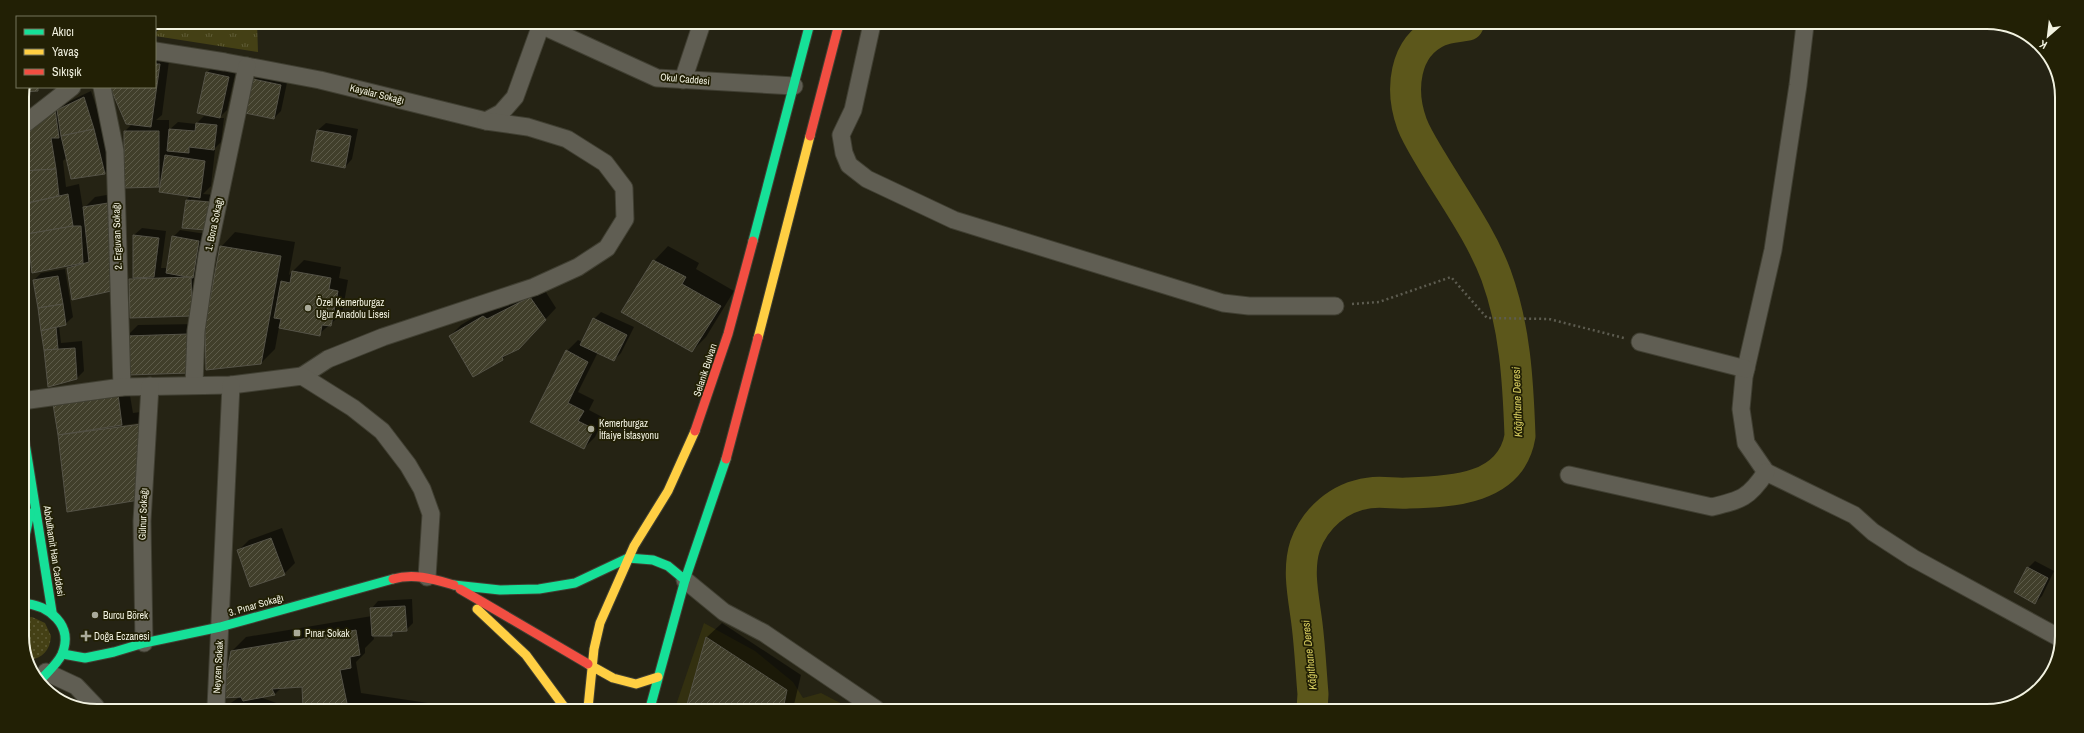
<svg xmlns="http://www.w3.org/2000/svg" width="2084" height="733" font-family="'Archivo Narrow',sans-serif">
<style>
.built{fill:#333010}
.grass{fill:url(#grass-dots)}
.park{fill:url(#park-tufts)}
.shadow{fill:#0007;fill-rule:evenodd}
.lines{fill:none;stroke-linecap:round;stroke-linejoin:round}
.river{stroke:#5c571b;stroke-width:31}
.building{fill:url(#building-hatch);stroke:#555347}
.street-casing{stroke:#403f32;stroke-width:19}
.fast-casing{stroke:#403f32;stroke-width:11}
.slow-casing{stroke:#403f32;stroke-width:11}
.jam-casing{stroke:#403f32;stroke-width:11}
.path{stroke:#5d5c50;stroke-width:2.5;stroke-dasharray:2 3;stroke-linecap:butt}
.street{stroke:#605e53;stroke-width:17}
.fast{stroke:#16e098;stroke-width:9}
.slow{stroke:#ffcf43;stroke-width:9}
.jam{stroke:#f24e42;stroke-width:9}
.poi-dot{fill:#aa9;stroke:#222005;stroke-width:1.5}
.labels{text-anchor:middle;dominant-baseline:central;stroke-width:3.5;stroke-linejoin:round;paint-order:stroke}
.street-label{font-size:10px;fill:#f2f2e1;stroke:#222005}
.poi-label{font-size:10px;fill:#f2f2e1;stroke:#222005;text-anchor:start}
.water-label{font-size:11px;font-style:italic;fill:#dad060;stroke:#222005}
.rim{fill:none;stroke:#f2f2e1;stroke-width:2}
</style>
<defs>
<pattern id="grass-dots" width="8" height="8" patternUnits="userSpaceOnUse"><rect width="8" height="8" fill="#444015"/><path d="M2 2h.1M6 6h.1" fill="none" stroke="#5f5c37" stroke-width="1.8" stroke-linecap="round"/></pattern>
<pattern id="park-tufts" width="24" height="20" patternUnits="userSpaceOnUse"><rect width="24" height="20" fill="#444015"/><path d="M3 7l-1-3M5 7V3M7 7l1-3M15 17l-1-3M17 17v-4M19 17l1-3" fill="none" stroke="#5f5c37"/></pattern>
<pattern id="building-hatch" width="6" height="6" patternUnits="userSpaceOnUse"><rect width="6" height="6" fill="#413f2b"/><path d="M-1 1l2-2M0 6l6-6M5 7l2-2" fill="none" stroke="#5d5b49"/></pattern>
</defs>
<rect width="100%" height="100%" fill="#252314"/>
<polygon class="built" points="704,623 755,651 793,682 803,698 821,693 852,709 675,708"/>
<path class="grass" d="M32,617L45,623L51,636C50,650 43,658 29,660L22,642V618Z"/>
<polygon class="park" points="168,22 257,22 258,52 155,36 155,33"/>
<g class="shadow">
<path d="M155,52L170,53L162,115L156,120H169V130L178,122L196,124L204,116L211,117L207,73L214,65L236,70L227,110L219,118H224L221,142L213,150H215L211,186L203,194L216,195L212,222L184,227L186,200L191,195L162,184L159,186L125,131L132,124L111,87H155ZM191,199L214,202V204L191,201Z"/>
<polygon points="261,73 288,78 281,111 274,118 254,80"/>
<polygon points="91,91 115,162 104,173 67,157 63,161 66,187 79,184 83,209 95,197 118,193 121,279 68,268 73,264 25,204 27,202 22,136 66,99 66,103"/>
<polygon points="326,123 358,129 352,159 345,167 318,130"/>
<polygon points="142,228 166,231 161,268 168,268 173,237 180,230 206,234 191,315 130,280 134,276 134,235"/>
<polygon points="235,232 295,242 289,275 304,260 341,267 339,278 348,280 342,314 319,334 279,327 275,349 261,363 221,247"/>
<polygon points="668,246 699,263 696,269 734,291 706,337 692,351 654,261"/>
<polygon points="65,269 73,317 65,324 59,326 61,343 82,341 84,371 77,378 45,350 34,280 41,273"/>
<polygon points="542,286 556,308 529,337 502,359 450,336 461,325 494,305 499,309"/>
<polygon points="601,312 634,327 621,353 614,360 598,352 578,392 594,400 589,410 604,418 595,437 584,448 531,421 567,351 578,340 582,342 594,319"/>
<polygon points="198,324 200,361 127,336 138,325"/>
<path d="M128,384L133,413L156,410L153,485L139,499L67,511L58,434ZM147,422V424L73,434V432Z"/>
<polygon points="282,528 295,563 284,574 238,551 249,540"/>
<polygon points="2035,561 2054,571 2042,596 2035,603 2028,568"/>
<polygon points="412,599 413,623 406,630 396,631 392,635 373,635 374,639 365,648 365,653 356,662 361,693 428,703 429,708 304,708 302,686 282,687 275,694 260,697 290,708 225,707 241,696 231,652 246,637 372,616 371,609 378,601"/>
<polygon points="722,623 801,675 793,709 687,708 707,637"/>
</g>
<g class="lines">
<path class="river" d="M1312,710L1313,694C1311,671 1310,648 1307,624C1304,599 1297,571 1305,546C1315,518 1339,497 1369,493C1382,491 1395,494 1408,493C1452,492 1511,489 1520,436C1518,380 1515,327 1496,275C1481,235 1454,198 1432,161C1425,149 1417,137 1412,124C1400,91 1403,47 1439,31C1448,27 1458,27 1468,25"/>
</g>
<g class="building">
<polygon points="155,64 160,64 151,127 126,124 110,87 155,87"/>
<polygon points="206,72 229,77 220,118 197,113"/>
<polygon points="253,79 281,85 274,119 245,113"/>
<polygon points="24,87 38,87 38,91 22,92"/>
<polygon points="84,97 94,129 61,136 57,110"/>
<polygon points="55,109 59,138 51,138 56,169 22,171 22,134"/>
<polygon points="196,123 217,125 214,150 189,147 189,153 167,151 169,129 195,131"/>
<polygon points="94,129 105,174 71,179 61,136"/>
<polygon points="317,130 351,136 345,168 311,161"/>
<polygon points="124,131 159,131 159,187 124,188"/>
<polygon points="165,155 205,161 200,198 159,192"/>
<polygon points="56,169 59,196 22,204 22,171"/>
<polygon points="68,194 73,226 27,234 24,204"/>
<polygon points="186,200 209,202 206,230 182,228"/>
<polygon points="108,203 111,291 72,300 67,268 89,262 83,207"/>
<polygon points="73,226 81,226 83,263 32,273 27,234"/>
<polygon points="133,235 159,238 154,277 133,278"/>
<polygon points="172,236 199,241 193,278 166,273"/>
<polygon points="220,246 281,256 261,364 206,370 205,326"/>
<polygon points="653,260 686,277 682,284 721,306 692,352 621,312"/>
<polygon points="292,271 331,278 329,289 338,291 331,326 322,325 320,336 279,328 281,319 274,318 281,281 290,283"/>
<polygon points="58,276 63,304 38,308 33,280"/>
<polygon points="191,277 192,316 130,318 129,279"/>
<polygon points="530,297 546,320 519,349 502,357 503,360 473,377 449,336 483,316 487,319"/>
<polygon points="63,304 66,325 41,331 38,308"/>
<polygon points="593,318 627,335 614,361 580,345"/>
<polygon points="56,327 58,349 44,350 41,331"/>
<polygon points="188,334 189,373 128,375 126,336"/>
<polygon points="75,348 77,379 48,387 44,350"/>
<polygon points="566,350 588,362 568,403 584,411 578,421 594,429 584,449 530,422"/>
<polygon points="118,394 122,425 58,435 53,404"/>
<polygon points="142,424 139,500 67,512 58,435"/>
<polygon points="271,538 285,575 250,587 237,550"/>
<polygon points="2027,567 2048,578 2035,604 2014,592"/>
<polygon points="405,606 407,631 392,632 392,636 372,636 370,608"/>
<polygon points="356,630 360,655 350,657 351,668 340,670 348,708 303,708 302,687 272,689 275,695 243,701 241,697 222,698 231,651"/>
<polygon points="706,637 787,690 783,709 686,708"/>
</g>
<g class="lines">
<g class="street-casing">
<g id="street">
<polyline points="542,23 541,25 657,78 794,86"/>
<polyline points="872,24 853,110 841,135 844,153 849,165 867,179 954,220 1223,303 1249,306 1335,306"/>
<polyline points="1805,25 1798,85 1773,250 1744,377 1741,409 1746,443 1766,472 1854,515 1873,532 1913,558 2058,637"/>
<polyline points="155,51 225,62 320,80 486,121 501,113 515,97 541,25"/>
<polyline points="683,80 702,23"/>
<polyline points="102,87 115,151 122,387"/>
<polyline points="22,126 72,87"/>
<polyline points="1640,342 1746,369"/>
<polyline points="302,376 328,359 383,337 534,287 578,267 607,248 625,219 624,188 605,163 567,139 528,127 486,121"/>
<polyline points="194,385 196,331 207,256 247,66"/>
<polyline points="22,401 122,387 231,385 302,376 353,408 382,431 408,465 422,489 431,514 427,577"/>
<path d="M1569,475L1712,507C1741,500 1749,498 1766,472"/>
<polyline points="685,580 724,612 764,633 876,709"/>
<polyline points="144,643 142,521 150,386"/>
<polyline points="46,672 76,686 96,707"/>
<polyline points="216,707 231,385"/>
</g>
</g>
<g class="fast-casing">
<g id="fast">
<polyline points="753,241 810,23"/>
<polyline points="22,424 52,612"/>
<polyline points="22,550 30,513"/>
<polyline points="454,585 500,590 539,589 575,583 628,558 653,560 668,566 685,580"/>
<path d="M22,603C49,605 74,625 62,654C57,665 45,674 38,683"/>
<polyline points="63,654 85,658 114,652 144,643 220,627 393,579"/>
<polyline points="650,708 685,580 726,459"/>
</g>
</g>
<g class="slow-casing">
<g id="slow">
<polyline points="758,338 810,136"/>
<polyline points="477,609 526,655 565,708"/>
<polyline points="588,664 613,678 636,684 658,677"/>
<polyline points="588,708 594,649 600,623 634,546 668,491 695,431"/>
</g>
</g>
<g class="jam-casing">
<g id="jam">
<polyline points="810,136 839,24"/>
<polyline points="695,431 728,334 753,241"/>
<polyline points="726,459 758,338"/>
<path d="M393,579C414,573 433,579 454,585"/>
<polyline points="460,589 588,664"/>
</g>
</g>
<polyline class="path" points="1352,304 1379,302 1451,277 1487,318 1549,319 1624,338"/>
<use href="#street" class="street"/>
<use href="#fast" class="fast"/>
<use href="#slow" class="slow"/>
<use href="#jam" class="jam"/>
</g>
<g class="poi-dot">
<circle cx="308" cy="308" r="4"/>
<circle cx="591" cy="429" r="4"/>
<circle cx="95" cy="615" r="4"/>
<rect x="293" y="629" width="8" height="8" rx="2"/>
<path d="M84 630h4v4h4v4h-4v4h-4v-4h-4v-4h4z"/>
</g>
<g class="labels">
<g class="street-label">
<text transform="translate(685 79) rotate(5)">Okul Caddesi</text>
<text transform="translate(377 94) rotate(14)">Kayalar Sokağı</text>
<text transform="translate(214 224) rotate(-78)">1. Bora Sokağı</text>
<text transform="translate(117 236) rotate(-92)">2. Erguvan Sokağı</text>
<text transform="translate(705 370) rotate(-72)">Selanik Bulvarı</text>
<text transform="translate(143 514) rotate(-88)">Gülnur Sokağı</text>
<text transform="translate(54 551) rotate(81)">Abdulhamit Han Caddesi</text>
<text transform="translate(256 605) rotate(-16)">3. Pınar Sokağı</text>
<text transform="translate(218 667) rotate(-87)">Neyzen Sokak</text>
</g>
<g class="poi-label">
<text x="316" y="302">Özel Kemerburgaz<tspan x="316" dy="12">Uğur Anadolu Lisesi</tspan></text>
<text x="599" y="423">Kemerburgaz<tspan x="599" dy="12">İtfaiye İstasyonu</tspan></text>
<text x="103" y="615">Burcu Börek</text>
<text x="305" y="633">Pınar Sokak</text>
<text x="94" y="636">Doğa Eczanesi</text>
</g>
<g class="water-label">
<text transform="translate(1517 402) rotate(-92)">Kâğıthane Deresi</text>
<text transform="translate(1309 655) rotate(-96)">Kâğıthane Deresi</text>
</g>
</g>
<path d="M0 0H2084V733H0ZM97 29H1987A68 68 0 0 1 2055 97V636A68 68 0 0 1 1987 704H97A68 68 0 0 1 29 636V97A68 68 0 0 1 97 29Z" fill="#222005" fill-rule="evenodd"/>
<path class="rim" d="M97 29H1987A68 68 0 0 1 2055 97V636A68 68 0 0 1 1987 704H97A68 68 0 0 1 29 636V97A68 68 0 0 1 97 29Z"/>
<rect x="16" y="16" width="140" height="72" fill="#222005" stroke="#75745d"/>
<rect x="24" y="29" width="20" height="6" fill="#16e098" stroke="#75745d"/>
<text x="52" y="36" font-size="12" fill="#f2f2e1">Akıcı</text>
<rect x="24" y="49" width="20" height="6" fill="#ffcf43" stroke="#75745d"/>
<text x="52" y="56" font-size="12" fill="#f2f2e1">Yavaş</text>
<rect x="24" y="69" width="20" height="6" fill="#f24e42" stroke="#75745d"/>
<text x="52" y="76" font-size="12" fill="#f2f2e1">Sıkışık</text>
<g transform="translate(2048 36) rotate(208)" stroke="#222005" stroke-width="3" paint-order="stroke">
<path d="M0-3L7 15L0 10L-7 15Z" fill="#f2f2e1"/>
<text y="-6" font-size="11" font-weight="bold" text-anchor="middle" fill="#f2f2e1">K</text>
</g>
</svg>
